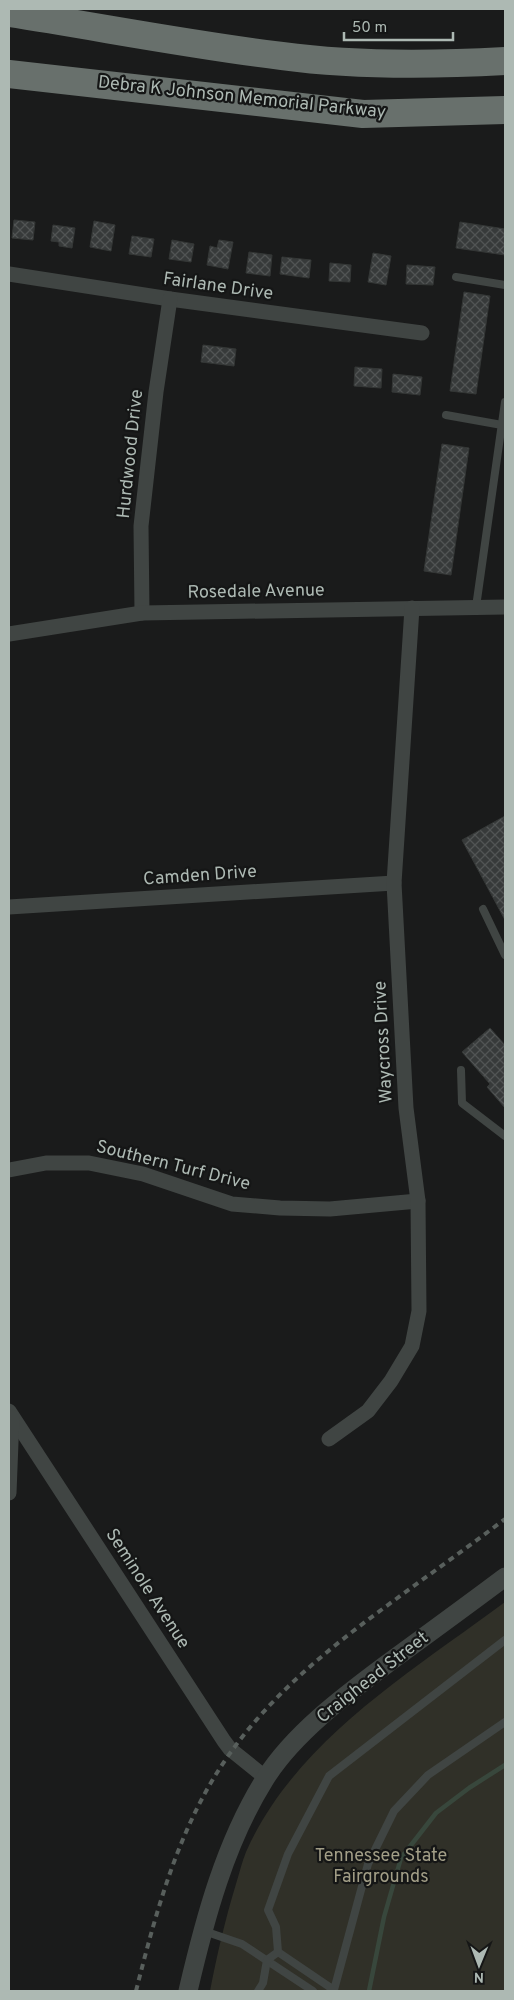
<svg xmlns="http://www.w3.org/2000/svg" width="514" height="2000" font-family="Overpass,sans-serif">
<style>
.green{fill:#303028}
.lines{fill:none;stroke-linecap:round;stroke-linejoin:round}
.stream{stroke:#38473c;stroke-width:4.5}
.building{fill:url(#building-cross-hatch);stroke:#343736}
.service{stroke:#404543;stroke-width:8}
.minor{stroke:#404543;stroke-width:15}
.tertiary{stroke:#404543;stroke-width:19}
.motorway{stroke:#68706c;stroke-width:28}
.rail{stroke:#585f5c;stroke-width:4;stroke-dasharray:6 5;stroke-linecap:butt}
.labels{text-anchor:middle;dominant-baseline:central;stroke-width:4.5;stroke-linejoin:round;paint-order:stroke}
.street-label{font-size:18px;fill:#adb9b3;stroke:#151616}
.park-label{font-size:18px;fill:#a29e87;stroke:#151616}
</style>
<defs>
<pattern id="building-cross-hatch" width="8" height="8" patternUnits="userSpaceOnUse" patternTransform="scale(1.25)"><rect width="8" height="8" fill="#373a3a"/><path d="M0 0l8 8M0 8l8-8" fill="none" stroke="#515454"/></pattern>
</defs>
<rect width="100%" height="100%" fill="#1a1b1b"/>
<path class="green" d="M505,1602V1991H210C217,1955 225,1920 236,1884C239,1874 242,1862 246,1852C295,1741 411,1672 505,1602Z"/>
<g class="lines">
<polyline class="stream" points="369,1991 384,1917 401,1858 436,1813 469,1788 505,1765"/>
</g>
<g class="building">
<polygon points="14,220 35,222 33,240 12,238"/>
<polygon points="94,221 115,225 111,251 90,247"/>
<polygon points="460,222 505,229 505,255 456,248"/>
<polygon points="53,225 75,228 72,248 59,246 59,242 51,241"/>
<polygon points="132,236 154,239 151,257 129,254"/>
<polygon points="172,240 194,244 191,262 169,259"/>
<polygon points="219,240 233,242 228,269 207,265 210,246 217,248"/>
<polygon points="249,252 272,255 270,276 246,273"/>
<polygon points="373,253 391,256 386,285 368,282"/>
<polygon points="282,257 311,260 309,278 280,274"/>
<polygon points="330,263 351,265 350,282 329,281"/>
<polygon points="407,265 435,267 433,285 406,284"/>
<polygon points="464,292 490,296 476,394 450,391"/>
<polygon points="203,345 236,349 234,366 201,362"/>
<polygon points="355,367 382,369 381,388 354,386"/>
<polygon points="393,374 422,377 420,395 392,392"/>
<polygon points="442,444 469,448 451,575 424,571"/>
<polygon points="505,816 505,920 462,840"/>
<polygon points="490,1028 505,1045 505,1108 487,1087 490,1084 462,1052"/>
</g>
<g class="lines">
<g class="service">
<polyline points="456,277 505,285"/>
<polyline points="446,415 502,425"/>
<polyline points="476,607 505,402"/>
<polyline points="483,909 505,955"/>
<polyline points="461,1070 462,1103 505,1136"/>
<polyline points="204,1931 242,1944 313,1991"/>
<polyline points="278,1952 334,1990 368,1864 394,1811 428,1775 505,1722"/>
<polyline points="258,1991 263,1983 267,1960 278,1952 276,1927 268,1910 288,1854 329,1776 505,1640"/>
</g>
<g class="minor">
<polyline points="9,274 170,299 422,333"/>
<polyline points="142,613 141,526 156,392 170,299"/>
<polyline points="9,634 142,613 505,607"/>
<polyline points="9,907 394,883"/>
<polyline points="9,1170 46,1163 89,1163 143,1174 232,1204 280,1208 330,1209 418,1201"/>
<polyline points="9,1411 224,1741 230,1749 266,1778"/>
<polyline points="329,1439 368,1411 391,1381 412,1346 419,1311 418,1201 406,1108 394,883 412,608"/>
<polyline points="9,1493 12,1417"/>
</g>
<path class="tertiary" d="M188,1991C205,1918 225,1843 265,1779C295,1731 351,1691 395,1658C432,1631 469,1604 505,1577"/>
<g class="motorway">
<path d="M9,13C100,27 191,45 282,56C355,66 432,65 505,61"/>
<polyline points="9,74 363,114 505,110"/>
</g>
<path class="rail" d="M136,1991C153,1924 171,1856 204,1795C248,1713 318,1656 392,1602C430,1574 468,1547 505,1519"/>
</g>
<g class="labels">
<g class="street-label">
<text transform="translate(242 98) rotate(6)">Debra K Johnson Memorial Parkway</text>
<text transform="translate(218 287) rotate(8)">Fairlane Drive</text>
<text transform="translate(131 454) rotate(-84)">Hurdwood Drive</text>
<text transform="translate(256 592) rotate(-1)">Rosedale Avenue</text>
<text transform="translate(200 876) rotate(-4)">Camden Drive</text>
<text transform="translate(384 1042) rotate(-93)">Waycross Drive</text>
<text transform="translate(173 1166) rotate(14)">Southern Turf Drive</text>
<text transform="translate(147 1589) rotate(57)">Seminole Avenue</text>
<text transform="translate(373 1678) rotate(-38)">Craighead Street</text>
</g>
<g class="park-label">
<text x="381" y="1856">Tennessee State<tspan x="381" dy="21">Fairgrounds</tspan></text>
</g>
</g>
<rect width="514" height="2000" fill="none" stroke="#adb9b3" stroke-width="20"/>
<g transform="translate(479 1965) rotate(181)" stroke="#151616" stroke-width="4" paint-order="stroke">
<path d="M0-4L9 19L0 12L-9 19Z" fill="#adb9b3"/>
<text y="-8" font-size="14" font-weight="bold" text-anchor="middle" fill="#adb9b3">N</text>
</g>
<path d="M344 32v8h109v-8" fill="none" stroke="#adb9b3" stroke-width="2.5"/>
<text x="352" y="32" font-size="15" fill="#adb9b3" stroke="#151616" stroke-width="4" paint-order="stroke">50 m</text>
</svg>
